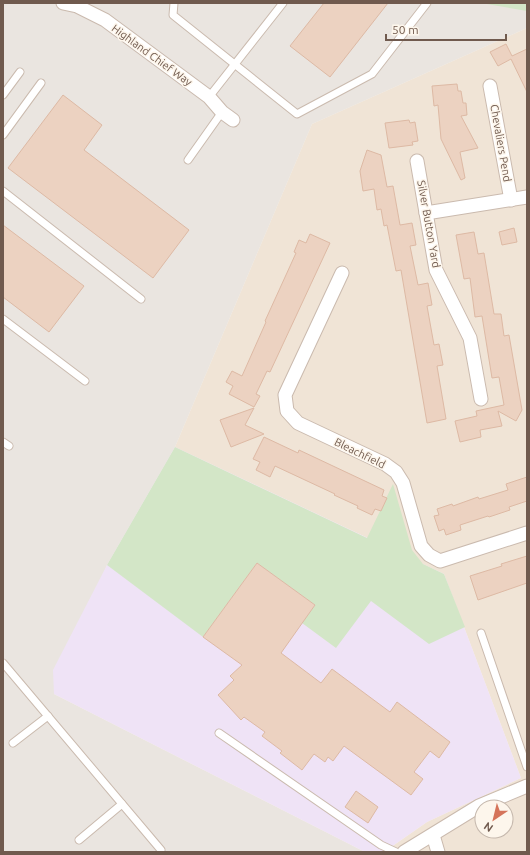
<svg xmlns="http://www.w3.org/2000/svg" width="530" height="855" font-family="Ubuntu,sans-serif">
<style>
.residential{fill:#f0e4d6;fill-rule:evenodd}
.industrial{fill:#eae5e0}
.education{fill:#efe3f6}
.green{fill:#d3e6c7}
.building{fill:#ecd2c1;stroke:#ddb9a4}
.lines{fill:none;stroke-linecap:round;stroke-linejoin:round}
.lane-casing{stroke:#cabaae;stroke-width:9}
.street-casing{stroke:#cabaae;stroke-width:15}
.lane{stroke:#fff;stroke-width:7}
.street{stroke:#fff;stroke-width:13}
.labels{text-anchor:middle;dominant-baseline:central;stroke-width:3;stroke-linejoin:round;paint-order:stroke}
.street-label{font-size:11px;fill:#705a4e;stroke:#fdf6ec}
</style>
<rect width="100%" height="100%" fill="#faf2e7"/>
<path class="residential" d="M527,28V852H384L427,822L521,778L444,574L175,447L312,124ZM482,807H506V831H482Z"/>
<polygon class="industrial" points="3,3 527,3 527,28 312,124 175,447 107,565 54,694 365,852 3,852"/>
<polygon class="education" points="175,447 444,574 521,778 427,822 384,852 365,852 54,694 53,670 107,565"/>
<g class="green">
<polygon points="481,3 527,3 527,11"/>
<polygon points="175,447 367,538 393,484 412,550 423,564 444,574 465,627 429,644 371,601 336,648 302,623 315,605 257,563 203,637 107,565"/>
</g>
<g class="building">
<polygon points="324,3 388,3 330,77 290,46"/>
<polygon points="506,44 512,56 527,49 527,92 511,59 498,66 490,52"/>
<polygon points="457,84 458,91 461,91 463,103 466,103 467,115 461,116 478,148 460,152 465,178 461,180 441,139 438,105 434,106 432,86"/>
<polygon points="63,95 102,125 84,150 189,230 153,278 8,168"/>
<polygon points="409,120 410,123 415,122 418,141 412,142 413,145 389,148 385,123"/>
<polygon points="367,150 381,155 387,187 393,186 400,225 412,223 416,245 410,246 418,285 428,283 432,305 427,306 434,345 439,344 443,365 437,366 446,419 427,423 401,270 396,271 387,225 384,226 381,209 377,210 374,189 363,191 360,171"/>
<polygon points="3,225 84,286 49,332 3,297"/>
<polygon points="514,228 517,242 502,245 499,232"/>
<polygon points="474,232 478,254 484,253 494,314 501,314 504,336 509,335 522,410 516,421 498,411 502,426 480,430 481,437 460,442 455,421 477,416 476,411 504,405 499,377 492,378 482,316 475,317 470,278 464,279 456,235"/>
<polygon points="310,234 330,243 270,372 267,371 256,394 260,396 254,407 229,394 233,386 226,382 232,371 242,376 266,322 265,321 296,253 294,252 299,240 306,243"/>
<polygon points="254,408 245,425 264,434 231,447 220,420"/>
<polygon points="264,437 298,453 299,450 384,490 382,496 387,498 381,511 375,509 372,515 357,508 358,506 334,495 335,494 275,466 270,477 256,470 260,462 253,459"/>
<polygon points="527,477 527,501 509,507 510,510 489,517 488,516 460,525 461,530 446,535 444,529 439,531 434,516 439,515 437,509 452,504 453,506 478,497 479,499 508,490 506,484"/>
<polygon points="527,556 527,583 478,600 470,576 502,566 501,564"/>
<polygon points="257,563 315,605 281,653 321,683 332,669 390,712 397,702 450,742 439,758 430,751 414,772 423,779 411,795 344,746 333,761 328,757 325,762 314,754 302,770 280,753 282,751 262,736 265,732 244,717 241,720 218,695 234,680 230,676 242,665 203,637"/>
<polygon points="356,791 378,807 368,823 345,807"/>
</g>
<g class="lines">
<g class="lane-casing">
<g id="lane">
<polyline points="174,3 173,15 297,114 372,74 427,3"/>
<polyline points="3,95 20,72"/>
<polyline points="209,97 283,3"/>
<polyline points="3,135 41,83"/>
<polyline points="188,160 222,112"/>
<polyline points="3,191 141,299"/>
<polyline points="3,319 85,381"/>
<polyline points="3,442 9,446"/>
<polyline points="481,633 527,767"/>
<polyline points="3,663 161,850"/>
<polyline points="219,733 381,845 396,852"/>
<polyline points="13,743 48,716"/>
<polyline points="79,840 122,804"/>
</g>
</g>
<g class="street-casing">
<g id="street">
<polyline points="63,3 77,6 105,20 209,97 222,112 233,120"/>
<polyline points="490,86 511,200"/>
<polyline points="417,161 436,270 470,338 481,399"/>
<polyline points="426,213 527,197"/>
<polyline points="342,273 285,395 287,411 298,423 385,464 396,472 403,483 421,546 429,555 440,561 527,533"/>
<polyline points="433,835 438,852"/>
<polyline points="404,852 479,806 527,786"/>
</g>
</g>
<use href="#lane" class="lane"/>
<use href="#street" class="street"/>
</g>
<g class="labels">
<g class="street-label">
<text transform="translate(152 55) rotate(36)">Highland Chief Way</text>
<text transform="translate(501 143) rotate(80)">Chevaliers Pend</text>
<text transform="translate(429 224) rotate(80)">Silver Button Yard</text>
<text transform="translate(360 453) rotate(26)">Bleachfield</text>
</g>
</g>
<rect width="530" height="855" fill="none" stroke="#705a4e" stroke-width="8"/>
<g transform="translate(494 819) rotate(215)"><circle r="19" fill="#fdf6ec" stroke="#c5b8ad"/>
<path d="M0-3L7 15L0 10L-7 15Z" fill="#d5745a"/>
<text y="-6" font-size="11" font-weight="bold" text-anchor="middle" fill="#705a4e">N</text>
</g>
<path d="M386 34v6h120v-6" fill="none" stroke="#705a4e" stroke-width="2"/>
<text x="392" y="34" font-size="12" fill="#705a4e" stroke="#fdf6ec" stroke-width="3" paint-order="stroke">50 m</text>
</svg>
